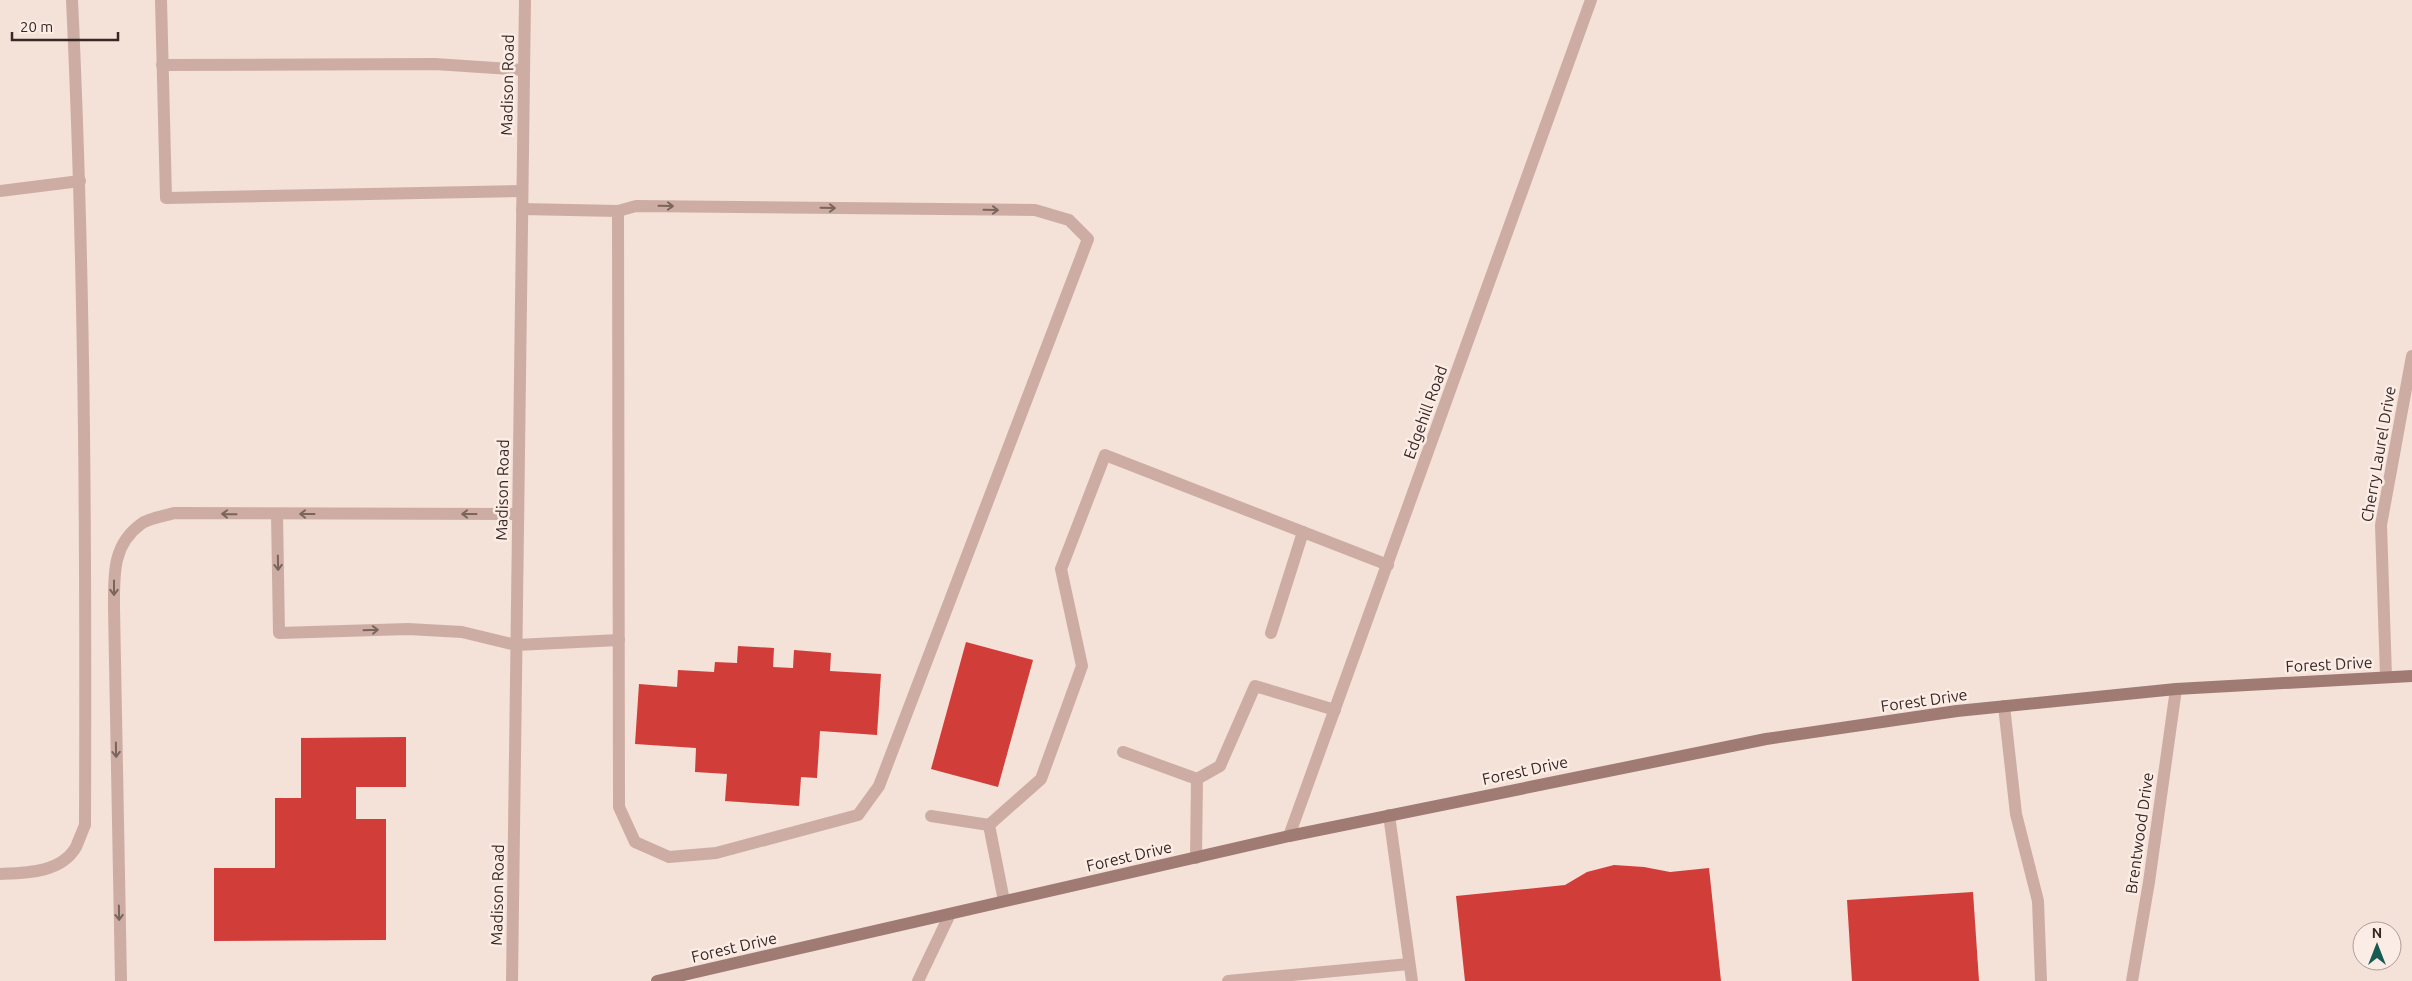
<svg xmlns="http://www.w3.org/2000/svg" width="2412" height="981" font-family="Ubuntu,sans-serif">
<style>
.building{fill:#d13d38}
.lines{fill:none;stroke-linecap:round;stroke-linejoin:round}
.service{stroke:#cdada3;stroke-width:12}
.minor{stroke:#cdada3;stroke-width:12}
.secondary{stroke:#a07b74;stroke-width:12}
.oneway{stroke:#7a645e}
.labels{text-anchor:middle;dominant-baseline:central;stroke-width:5;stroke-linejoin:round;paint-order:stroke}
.street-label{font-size:16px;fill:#372826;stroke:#fbece5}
</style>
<rect width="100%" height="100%" fill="#f4e1d8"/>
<g class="building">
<polygon points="966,642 1033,660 998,787 931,769"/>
<polygon points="738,646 774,648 773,667 793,668 794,650 831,653 830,671 881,674 877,735 820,731 817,778 801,777 799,806 725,801 727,774 695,772 696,748 635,744 639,684 677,687 678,670 714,672 715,662 737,663"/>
<polygon points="406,737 406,787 356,787 356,819 386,819 386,940 214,941 214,868 275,868 275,798 301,798 301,738"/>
<polygon points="1614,865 1644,867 1670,872 1709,868 1721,981 1465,981 1456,896 1565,885 1587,872"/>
<polygon points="1973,892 1979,981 1852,981 1847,900"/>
</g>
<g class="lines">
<g class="service">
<polyline points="161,0 166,198 522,191"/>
<polyline points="162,65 435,64 524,70"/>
<polyline points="0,191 80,181"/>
<polyline points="522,209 618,211 636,206 1035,210 1069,220 1088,239 879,786 858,815 716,853 669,857 635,842 619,807 618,211"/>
<polyline points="277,514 279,633 408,629 462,632 516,645 619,640"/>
<polyline points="1271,633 1303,532"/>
<polyline points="2004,706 2016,814 2038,901 2041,981"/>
<polyline points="1123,752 1197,779"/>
<polyline points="1389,815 1412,981"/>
<polyline points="931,816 989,825"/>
<polyline points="1196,858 1197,779 1220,766 1255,686 1335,710"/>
<path d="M0,874C26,873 61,873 76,847C79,840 82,832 85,825C86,550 85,275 72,0"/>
<polyline points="1004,901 989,825 1041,779 1082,666 1061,569 1105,455 1388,565"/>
<path d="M121,981L114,608C114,575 112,545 141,524C149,518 165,516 174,513L518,514"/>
<polyline points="1228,981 1409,964"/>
</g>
<g class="minor">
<polyline points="2386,677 2381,525 2412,356"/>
<polyline points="1289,836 1591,0"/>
<polyline points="512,981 525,0"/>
<polyline points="918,981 950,914"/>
<polyline points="2132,981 2149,882 2176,689"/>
</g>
<polyline class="secondary" points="657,981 1289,836 1766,739 1957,711 2176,689 2412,676"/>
</g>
<defs><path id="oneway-shaft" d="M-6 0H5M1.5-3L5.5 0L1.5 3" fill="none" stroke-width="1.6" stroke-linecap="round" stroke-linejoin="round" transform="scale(1.25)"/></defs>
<g class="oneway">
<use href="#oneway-shaft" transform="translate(666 206) rotate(1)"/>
<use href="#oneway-shaft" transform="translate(828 208) rotate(1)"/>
<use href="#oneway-shaft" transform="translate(991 210) rotate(1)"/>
<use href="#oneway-shaft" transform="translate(229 514) rotate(-179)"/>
<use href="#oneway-shaft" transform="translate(307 514) rotate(180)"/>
<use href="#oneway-shaft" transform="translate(469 514) rotate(180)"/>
<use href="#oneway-shaft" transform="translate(278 563) rotate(89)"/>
<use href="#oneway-shaft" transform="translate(114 588) rotate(90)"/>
<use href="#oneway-shaft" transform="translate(371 630) rotate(-2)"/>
<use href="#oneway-shaft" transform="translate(116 750) rotate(89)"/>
<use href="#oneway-shaft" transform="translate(119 913) rotate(89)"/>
</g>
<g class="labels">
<g class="street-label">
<text transform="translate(507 85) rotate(-89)">Madison Road</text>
<text transform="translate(1425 412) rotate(-70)">Edgehill Road</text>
<text transform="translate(2378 454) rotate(-80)">Cherry Laurel Drive</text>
<text transform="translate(502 490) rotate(-89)">Madison Road</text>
<text transform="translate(2329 664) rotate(-3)">Forest Drive</text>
<text transform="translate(1924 700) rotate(-8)">Forest Drive</text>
<text transform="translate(1525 770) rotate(-12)">Forest Drive</text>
<text transform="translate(2139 833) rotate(-82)">Brentwood Drive</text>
<text transform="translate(1129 856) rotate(-13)">Forest Drive</text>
<text transform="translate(497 895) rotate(-89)">Madison Road</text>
<text transform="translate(734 947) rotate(-13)">Forest Drive</text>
</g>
</g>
<g transform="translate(2377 946)"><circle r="24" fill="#fbece5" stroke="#ad9e99"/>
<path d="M0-4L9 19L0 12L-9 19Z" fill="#175c52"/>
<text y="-8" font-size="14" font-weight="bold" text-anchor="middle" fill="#372826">N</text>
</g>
<path d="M12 32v8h106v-8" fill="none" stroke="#372826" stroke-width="2.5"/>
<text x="20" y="32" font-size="15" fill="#372826" stroke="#fbece5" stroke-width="4" paint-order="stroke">20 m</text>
</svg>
